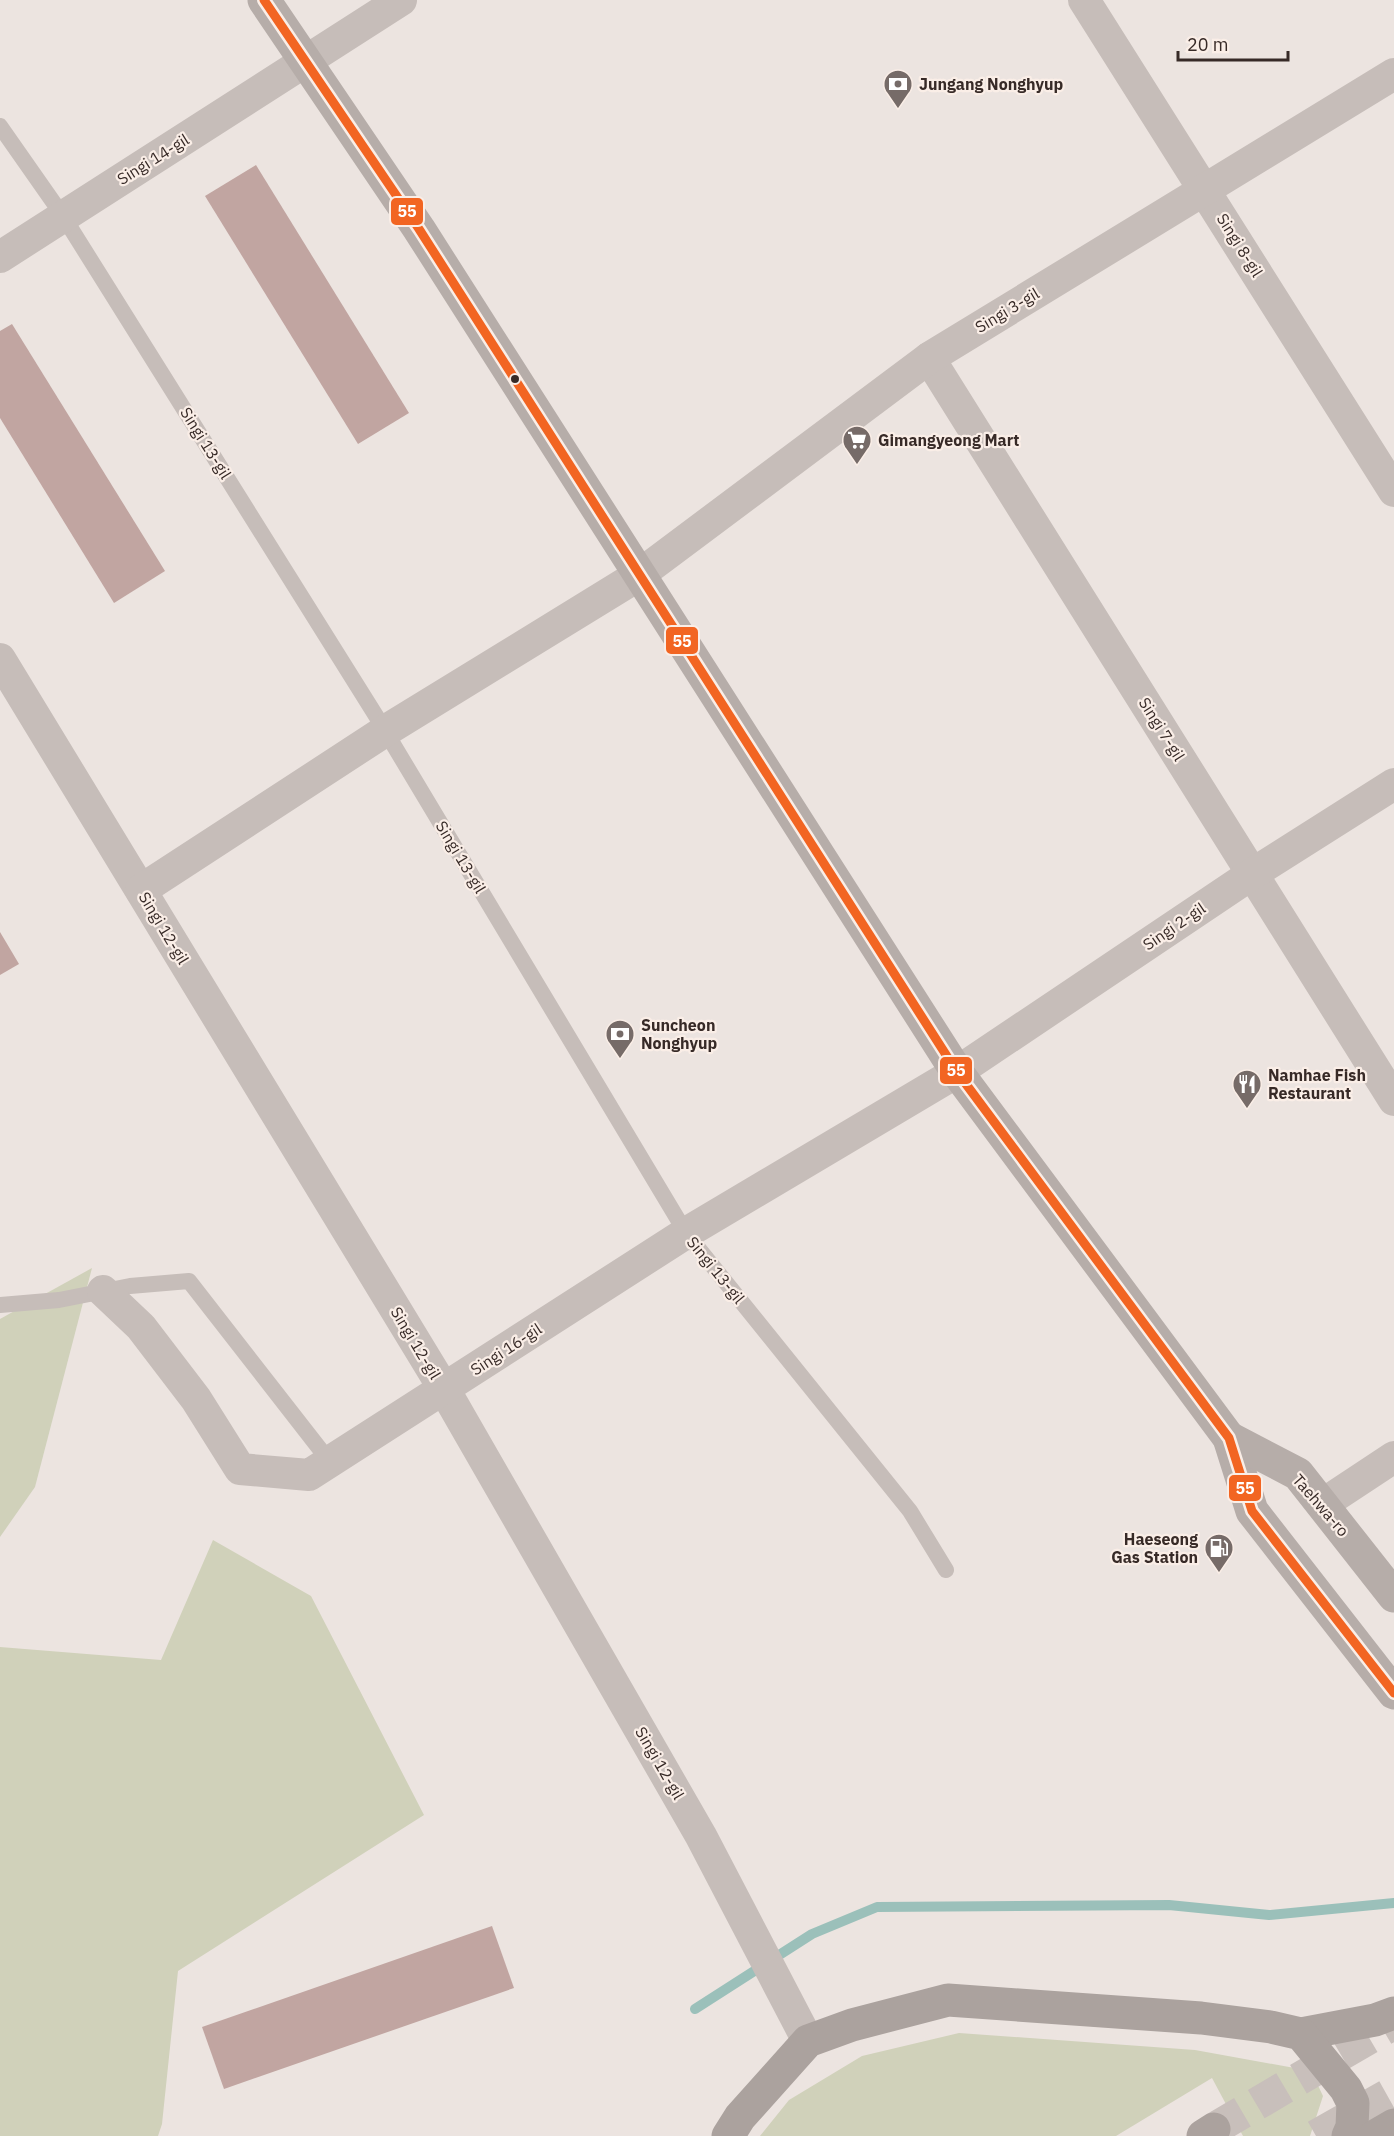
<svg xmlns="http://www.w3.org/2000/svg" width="1394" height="2136" font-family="'IBM Plex Sans',sans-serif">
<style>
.green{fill:#d0d1ba}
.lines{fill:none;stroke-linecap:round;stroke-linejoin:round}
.stream{stroke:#9bc0ba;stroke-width:10}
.building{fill:#c1a5a1}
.trunk-tunnel{stroke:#c8bfbb;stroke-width:33;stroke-dasharray:33 16;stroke-linecap:butt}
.service{stroke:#c6bdb9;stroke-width:16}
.minor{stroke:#c6bdb9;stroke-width:32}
.secondary{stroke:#b6ada9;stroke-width:33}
.trunk{stroke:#aba29e;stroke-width:33}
.bus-1-casing{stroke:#faeee7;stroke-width:14}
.bus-1{stroke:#f26522;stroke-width:9}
.bus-dot{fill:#372a27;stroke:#faeee7;stroke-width:2}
.labels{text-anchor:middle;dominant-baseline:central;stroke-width:4.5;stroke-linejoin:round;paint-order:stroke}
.poi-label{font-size:16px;font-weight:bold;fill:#372a27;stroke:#faeee7;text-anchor:start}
.street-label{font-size:16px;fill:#372a27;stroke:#faeee7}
.line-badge{stroke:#faeee7;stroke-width:2}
.badge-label{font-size:16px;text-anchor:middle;font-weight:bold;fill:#fff}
</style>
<rect width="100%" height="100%" fill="#ece4e0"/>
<g class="green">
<polygon points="92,1268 35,1487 0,1537 0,1319"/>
<polygon points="213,1540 311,1596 424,1815 178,1971 162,2124 158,2136 0,2136 0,1647 161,1660"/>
<polygon points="959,2033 1195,2050 1311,2071 1323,2096 1310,2136 1243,2136 1212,2078 1116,2136 760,2136 789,2100 862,2056"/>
</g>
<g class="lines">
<polyline class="stream" points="695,2009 812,1934 877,1907 1169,1905 1269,1915 1394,1903"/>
</g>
<g class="building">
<polygon points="256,165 409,413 358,444 205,196"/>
<polygon points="12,324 165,571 114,603 0,418 0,331"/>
<polygon points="0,932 19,964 0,975"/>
<polygon points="492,1926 514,1988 224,2089 202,2027"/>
</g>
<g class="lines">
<g class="trunk-tunnel">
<polyline points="1214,2129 1394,2023"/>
<polyline points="1316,2136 1394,2092"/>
</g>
<g class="service">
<polyline points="0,126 63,216 378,719 686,1233 910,1511 946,1570"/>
<polyline points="0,1305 59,1300 130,1286 189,1281 330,1462"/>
</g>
<g class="minor">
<polyline points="1084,0 1394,491"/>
<polyline points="0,257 401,0"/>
<polyline points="929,358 1394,1100"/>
<polyline points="0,659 444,1389 701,1836 808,2041"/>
<polyline points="141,890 385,731 639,575 929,358 1394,74"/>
<polyline points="103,1291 141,1327 196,1399 240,1469 309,1475 686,1233 957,1072 1252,874 1394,784"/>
<polyline points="1323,1504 1394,1457"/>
</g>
<g class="secondary">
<polyline points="264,0 419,229 957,1072 1229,1438 1252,1511 1394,1693"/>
<polyline points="1229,1438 1298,1474 1394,1596"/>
</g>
<g class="trunk">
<polyline points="1301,2034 1375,2020 1394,2013"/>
<polyline points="728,2136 740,2117 808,2041 852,2025 948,2000 1201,2018 1271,2027 1301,2034 1346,2089 1353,2103 1352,2127 1348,2136"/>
<polyline points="1203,2136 1214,2129"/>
<polyline points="1375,2136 1394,2125"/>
</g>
<g class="bus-1-casing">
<polyline id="bus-1" points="264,0 419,229 957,1072 1229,1438 1252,1511 1394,1693"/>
</g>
<use href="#bus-1" class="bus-1"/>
</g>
<defs>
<g id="bank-pin" transform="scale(1.5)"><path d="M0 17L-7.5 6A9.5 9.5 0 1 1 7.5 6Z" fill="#766b68" stroke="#faeee7"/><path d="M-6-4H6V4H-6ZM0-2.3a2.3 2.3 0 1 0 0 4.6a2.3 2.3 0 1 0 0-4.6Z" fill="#fff"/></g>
<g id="supermarket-pin" transform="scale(1.5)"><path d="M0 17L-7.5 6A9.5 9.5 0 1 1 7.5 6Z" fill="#766b68" stroke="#faeee7"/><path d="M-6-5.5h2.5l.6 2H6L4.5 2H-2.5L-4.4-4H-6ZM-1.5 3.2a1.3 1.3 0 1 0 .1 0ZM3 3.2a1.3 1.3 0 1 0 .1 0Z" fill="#fff"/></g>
<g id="restaurant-pin" transform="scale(1.5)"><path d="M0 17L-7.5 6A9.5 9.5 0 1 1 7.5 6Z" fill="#766b68" stroke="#faeee7"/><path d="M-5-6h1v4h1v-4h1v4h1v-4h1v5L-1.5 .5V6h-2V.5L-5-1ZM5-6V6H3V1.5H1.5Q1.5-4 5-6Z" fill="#fff"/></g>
<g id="fuel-pin" transform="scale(1.5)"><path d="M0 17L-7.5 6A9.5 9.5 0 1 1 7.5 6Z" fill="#766b68" stroke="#faeee7"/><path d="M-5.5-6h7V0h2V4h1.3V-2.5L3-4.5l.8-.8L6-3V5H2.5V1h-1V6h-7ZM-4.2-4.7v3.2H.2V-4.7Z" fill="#fff"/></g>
</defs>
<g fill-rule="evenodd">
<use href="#bank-pin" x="898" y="84"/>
<use href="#supermarket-pin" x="857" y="440"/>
<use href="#bank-pin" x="620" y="1034"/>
<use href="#restaurant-pin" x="1247" y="1084"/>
<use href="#fuel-pin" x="1219" y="1548"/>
</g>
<circle class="bus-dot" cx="515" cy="379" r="5"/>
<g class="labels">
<g class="poi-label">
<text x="919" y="84">Jungang Nonghyup</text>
<text x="878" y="440">Gimangyeong Mart</text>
<text x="641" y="1025">Suncheon<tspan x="641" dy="18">Nonghyup</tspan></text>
<text x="1268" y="1075">Namhae Fish<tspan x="1268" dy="18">Restaurant</tspan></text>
<text x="1198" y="1539" text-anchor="end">Haeseong<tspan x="1198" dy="18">Gas Station</tspan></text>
</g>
<g class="street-label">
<text transform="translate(153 159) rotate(-32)">Singi 14-gil</text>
<text transform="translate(1240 245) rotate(58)">Singi 8-gil</text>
<text transform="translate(1007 310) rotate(-31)">Singi 3-gil</text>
<text transform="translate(206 443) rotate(58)">Singi 13-gil</text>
<text transform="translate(1162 729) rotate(58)">Singi 7-gil</text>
<text transform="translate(461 857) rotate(59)">Singi 13-gil</text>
<text transform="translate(1174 926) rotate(-34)">Singi 2-gil</text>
<text transform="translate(164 928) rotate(59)">Singi 12-gil</text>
<text transform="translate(716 1270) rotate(51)">Singi 13-gil</text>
<text transform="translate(416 1343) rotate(59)">Singi 12-gil</text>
<text transform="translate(506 1349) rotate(-33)">Singi 16-gil</text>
<text transform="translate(1321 1505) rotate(49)">Taehwa-ro</text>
<text transform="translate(660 1763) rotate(60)">Singi 12-gil</text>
</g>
</g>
<g class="line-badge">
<rect x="390" y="197" width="34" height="29" rx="6" fill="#f26522"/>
<rect x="665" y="626" width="34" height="29" rx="6" fill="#f26522"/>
<rect x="939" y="1056" width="34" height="29" rx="6" fill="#f26522"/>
<rect x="1228" y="1474" width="34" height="28" rx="6" fill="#f26522"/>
</g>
<g class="badge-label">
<text x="407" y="217">55</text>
<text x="682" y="647">55</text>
<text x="956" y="1076">55</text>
<text x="1245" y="1494">55</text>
</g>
<path d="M1178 51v9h110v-9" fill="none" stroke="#372a27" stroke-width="3"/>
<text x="1187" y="51" font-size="18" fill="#372a27" stroke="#faeee7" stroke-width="4.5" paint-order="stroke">20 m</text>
</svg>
